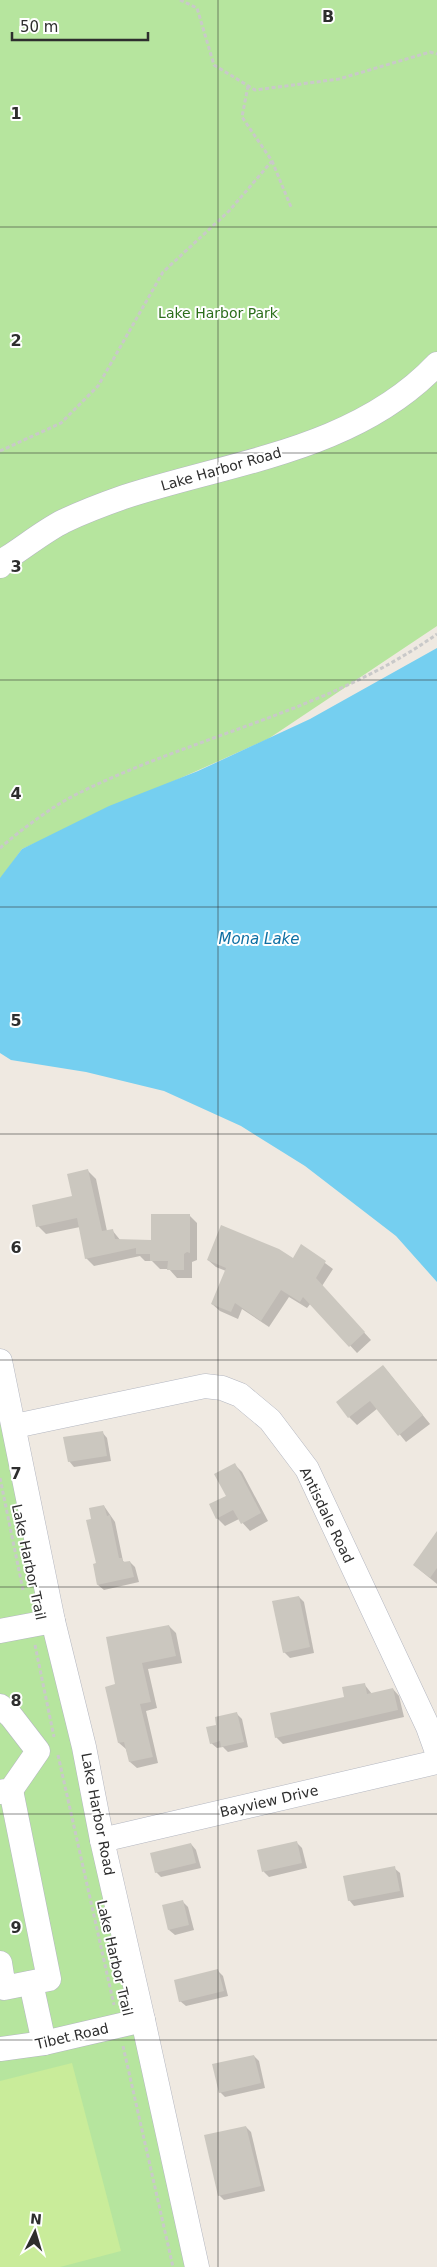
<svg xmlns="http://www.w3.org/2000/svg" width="437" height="2267" font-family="'DejaVu Sans',sans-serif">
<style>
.green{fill:#b6e59e}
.pitch{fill:#c9ec9a}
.water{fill:#75cff0}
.shadow{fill:#0003}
.building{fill:#cbc7bf}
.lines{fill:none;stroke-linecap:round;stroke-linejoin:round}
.minor-casing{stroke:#b4b7c1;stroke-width:25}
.path{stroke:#c9c9c9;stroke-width:3;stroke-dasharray:4 2.5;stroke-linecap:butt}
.minor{stroke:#fff;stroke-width:24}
.grid{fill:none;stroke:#2e2e2e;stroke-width:1;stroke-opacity:0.55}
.labels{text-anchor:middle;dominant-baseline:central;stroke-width:4;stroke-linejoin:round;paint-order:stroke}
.park-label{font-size:14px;fill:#2c6e1b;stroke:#fff}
.street-label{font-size:14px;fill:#2e2e2e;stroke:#fff}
.water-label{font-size:15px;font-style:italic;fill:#0d6fa3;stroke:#fff}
.grid-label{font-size:16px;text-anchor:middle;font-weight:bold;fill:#2e2e2e;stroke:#fff;stroke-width:4;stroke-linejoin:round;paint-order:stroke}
</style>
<rect width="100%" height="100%" fill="#efe9e1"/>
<g class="green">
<polygon points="0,0 437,0 437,626 268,739 22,849 0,880"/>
<polygon points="0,1361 197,2267 0,2267"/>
</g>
<polygon class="pitch" points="72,2063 121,2251 60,2267 0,2267 0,2081"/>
<polygon class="water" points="437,648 437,1282 396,1236 305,1166 241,1126 164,1091 86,1072 11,1060 0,1053 0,878 22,849 109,806 198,771 310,719"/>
<g class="shadow">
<polygon points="88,1171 96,1179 107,1231 112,1230 121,1241 152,1241 189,1215 197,1223 197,1260 192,1262 192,1278 177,1278 169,1269 160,1269 152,1261 145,1261 140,1256 94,1266 86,1258 80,1227 46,1234 38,1226 73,1197"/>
<polygon points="302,1246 333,1269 322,1286 371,1340 357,1353 311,1303 307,1308 289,1297 269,1327 242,1309 238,1319 220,1311 212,1304 226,1271 216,1267 208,1260 293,1259"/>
<polygon points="383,1366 430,1424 406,1442 378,1408 357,1425 349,1417"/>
<polygon points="102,1432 107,1438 111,1461 74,1467 69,1461"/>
<polygon points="234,1464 242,1472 268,1521 250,1531 239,1519 225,1526 217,1518 210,1505 227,1496"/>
<polygon points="104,1506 115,1522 123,1561 126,1563 130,1562 135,1567 139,1582 104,1590 98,1585 93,1520"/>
<polygon points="437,1533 437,1584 414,1565"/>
<polygon points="299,1597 304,1602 314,1653 290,1658 284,1652"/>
<polygon points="169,1626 176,1633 182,1663 148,1669 157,1708 146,1711 158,1763 137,1768 130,1762 126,1749 119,1743 106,1688 117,1685"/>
<polygon points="364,1684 372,1694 393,1689 399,1696 404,1717 283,1744 276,1737 346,1698"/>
<polygon points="237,1714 242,1719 248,1747 228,1752 223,1747 217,1748 211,1743 218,1726"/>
<polygon points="297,1843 302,1848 307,1868 269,1877 264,1872 259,1851"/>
<polygon points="191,1844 196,1850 201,1868 161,1877 156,1872"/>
<polygon points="394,1868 400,1873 404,1897 354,1906 349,1900"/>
<polygon points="183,1902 188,1907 194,1930 175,1935 169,1930"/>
<polygon points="218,1971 223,1976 228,1996 186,2006 180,2001"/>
<polygon points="254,2056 259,2061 265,2088 225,2097 220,2092"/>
<polygon points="246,2127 251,2132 265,2191 224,2200 219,2195"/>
</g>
<g class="building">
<polygon points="88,1169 102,1231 113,1229 115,1239 151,1240 151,1214 190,1214 190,1253 187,1252 184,1254 184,1270 167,1270 168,1261 150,1261 150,1254 136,1254 136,1248 85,1259 77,1218 36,1227 32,1205 72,1196 67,1174"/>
<polygon points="221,1225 279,1249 293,1258 301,1244 326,1261 316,1278 365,1332 349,1347 303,1297 300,1302 281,1290 261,1321 235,1303 231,1312 211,1304 226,1268 207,1260"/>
<polygon points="383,1365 423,1415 398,1436 370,1401 348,1418 336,1402"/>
<polygon points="103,1431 107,1456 68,1462 63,1437"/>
<polygon points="235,1463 261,1513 241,1524 233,1510 216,1519 209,1504 226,1496 214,1474"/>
<polygon points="104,1505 107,1516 110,1515 119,1558 122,1558 123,1562 130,1561 134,1577 97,1585 93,1564 96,1563 86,1520 91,1519 89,1508"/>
<polygon points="437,1531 437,1568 430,1578 413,1565"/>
<polygon points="299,1596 310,1647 283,1653 272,1601"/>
<polygon points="169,1625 176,1656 142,1663 151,1702 140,1704 153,1757 129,1762 124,1742 118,1743 105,1687 115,1684 106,1637"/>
<polygon points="365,1683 367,1694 393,1688 398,1710 275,1738 270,1713 344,1697 342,1687"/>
<polygon points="237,1712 244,1742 221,1747 220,1741 210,1744 206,1727 216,1725 215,1717"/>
<polygon points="297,1841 302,1863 262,1872 257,1850"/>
<polygon points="191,1843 196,1863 155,1873 150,1853"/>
<polygon points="395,1866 400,1891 348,1901 343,1876"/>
<polygon points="183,1900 189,1925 168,1930 162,1905"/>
<polygon points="218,1969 224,1991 179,2002 174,1980"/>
<polygon points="254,2055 261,2083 219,2093 212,2064"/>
<polygon points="246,2126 261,2186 218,2196 204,2135"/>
</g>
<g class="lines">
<g class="minor-casing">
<g id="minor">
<path d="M0,566L7,558C26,546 44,531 64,521C83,512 104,504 124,497C231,462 356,450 437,364"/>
<polyline points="0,1361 53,1621 84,1747 102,1840 143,2020 197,2267"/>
<polyline points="15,1426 205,1386 222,1388 240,1395 270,1420 307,1469 428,1727 437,1752"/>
<polyline points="0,1631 53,1621"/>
<polyline points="0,1706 11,1716 38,1751 11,1790 0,1792"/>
<polyline points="102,1840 437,1762"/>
<polyline points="0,1963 4,1988 49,1979 11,1790"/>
<polyline points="31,1983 44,2043"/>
<polyline points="0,2049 44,2043 143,2020"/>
</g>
</g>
<g class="path">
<polyline points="180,0 197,8 214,65 255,90 339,79 430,52 437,54"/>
<polyline points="272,161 291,207"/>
<polyline points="0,451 61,423 98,386 163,272 229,211 272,161 242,117 248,86"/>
<path d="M0,848C22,829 55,804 81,792C197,735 330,710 437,634"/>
<polyline points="0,1478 23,1590"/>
<polyline points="35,1645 54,1737"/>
<polyline points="58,1755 114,2005"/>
<polyline points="123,2046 173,2267"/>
</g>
<use href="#minor" class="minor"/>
</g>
<path class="grid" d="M218,0V2267M0,227H437M0,453H437M0,680H437M0,907H437M0,1134H437M0,1360H437M0,1587H437M0,1814H437M0,2040H437"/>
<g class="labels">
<g class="park-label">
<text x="218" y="313">Lake Harbor Park</text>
</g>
<g class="street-label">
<text transform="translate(221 469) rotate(-16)">Lake Harbor Road</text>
<text transform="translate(327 1515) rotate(64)">Antisdale Road</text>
<text transform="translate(29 1562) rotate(78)">Lake Harbor Trail</text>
<text transform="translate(269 1801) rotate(-13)">Bayview Drive</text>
<text transform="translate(98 1814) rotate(79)">Lake Harbor Road</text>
<text transform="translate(115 1958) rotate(77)">Lake Harbor Trail</text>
<text transform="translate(72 2036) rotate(-13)">Tibet Road</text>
</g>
<g class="water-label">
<text x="259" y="939">Mona Lake</text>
</g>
</g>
<g class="grid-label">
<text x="328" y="22">B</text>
<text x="16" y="119">1</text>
<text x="16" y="346">2</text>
<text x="16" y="572">3</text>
<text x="16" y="799">4</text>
<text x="16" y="1026">5</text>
<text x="16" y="1253">6</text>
<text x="16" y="1479">7</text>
<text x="16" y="1706">8</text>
<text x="16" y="1933">9</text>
</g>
<g transform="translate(35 2232) rotate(5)" stroke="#ffffff" stroke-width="4" paint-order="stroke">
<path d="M0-4L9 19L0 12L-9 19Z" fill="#2e2e2e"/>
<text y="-8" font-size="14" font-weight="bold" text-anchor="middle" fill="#2e2e2e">N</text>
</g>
<path d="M12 32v8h136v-8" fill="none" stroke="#2e2e2e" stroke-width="2.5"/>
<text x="20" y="32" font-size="15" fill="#2e2e2e" stroke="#ffffff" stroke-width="4" paint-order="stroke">50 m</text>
</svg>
